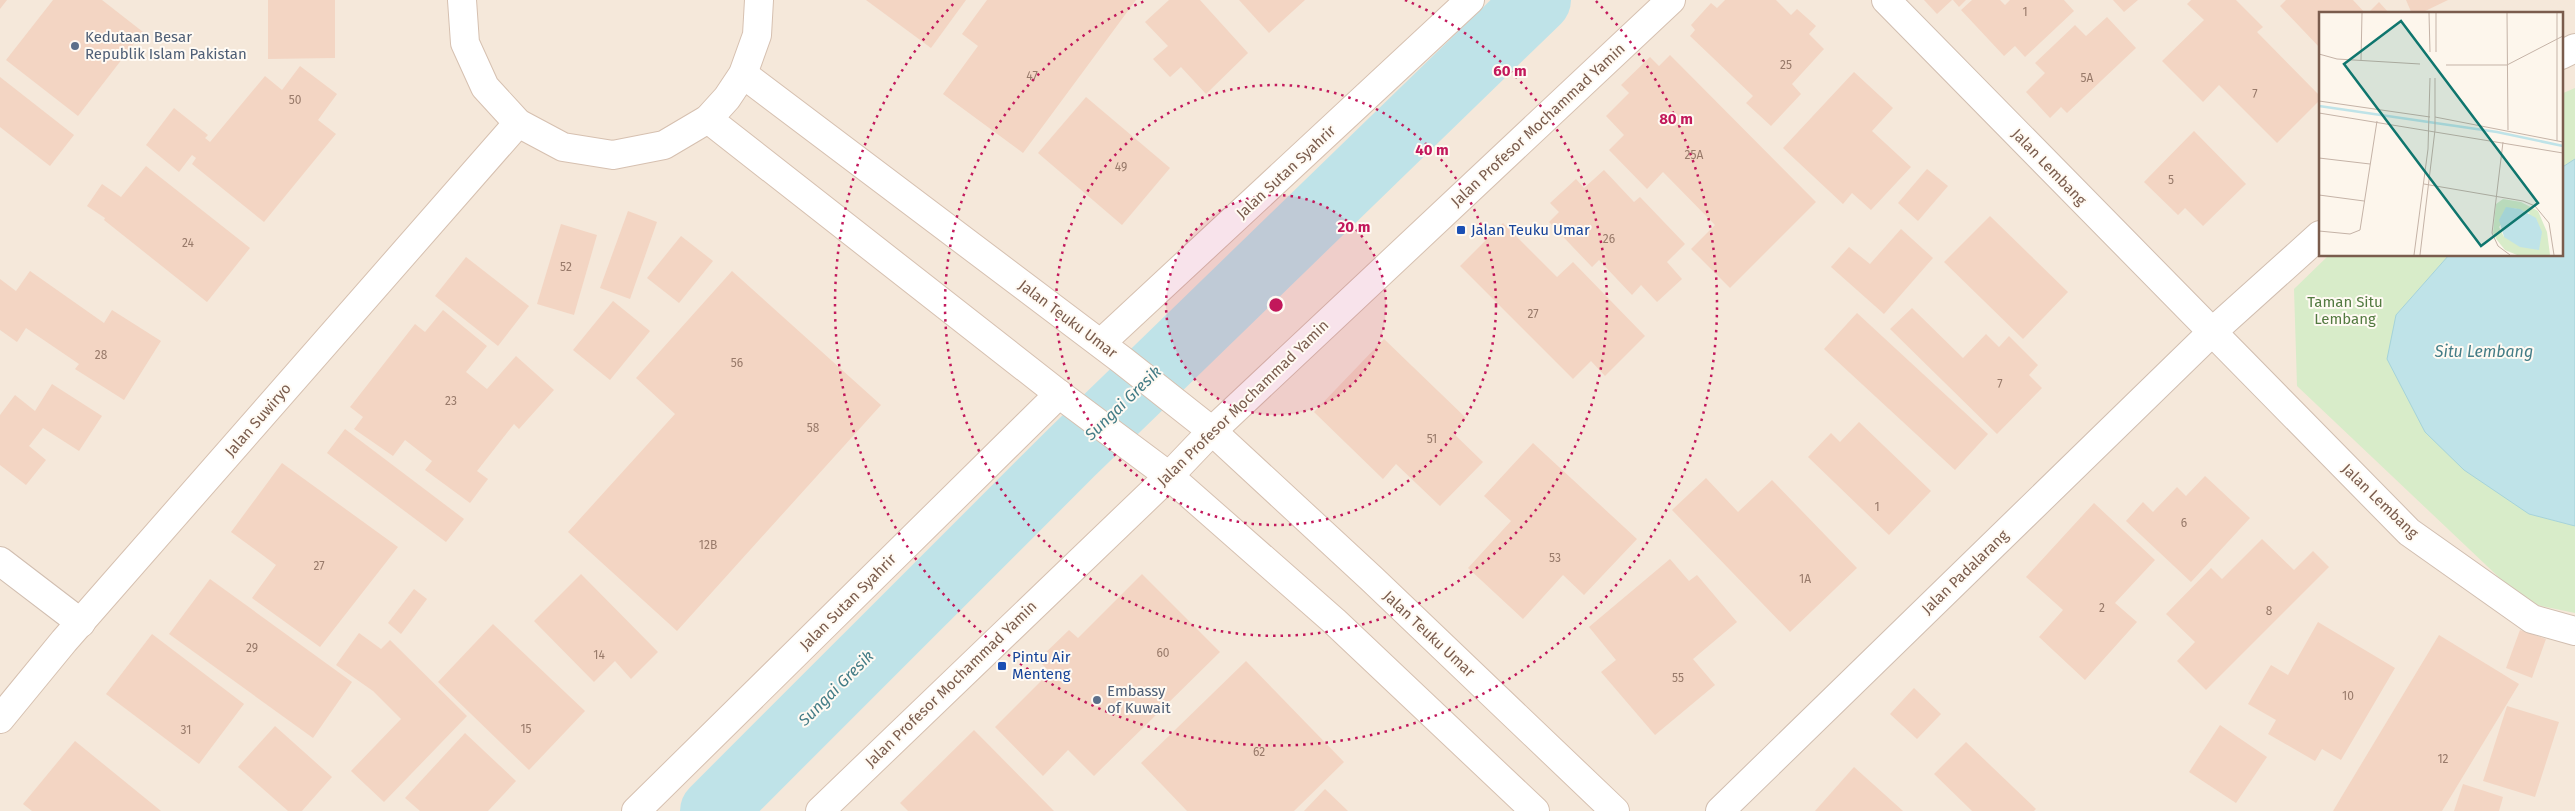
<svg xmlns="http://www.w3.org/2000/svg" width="2575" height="811" font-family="'Fira Sans',sans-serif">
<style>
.residential{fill:#f5e8da;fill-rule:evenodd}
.green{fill:#d8ecc9}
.water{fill:#bfe3e8;stroke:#a5d3da}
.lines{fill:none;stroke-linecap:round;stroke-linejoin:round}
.river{stroke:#bfe3e8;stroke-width:66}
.building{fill:#f3d5c3}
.street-casing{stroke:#d1beb0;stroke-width:30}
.secondary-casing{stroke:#d6c0b0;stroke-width:30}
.street{stroke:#fff;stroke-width:28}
.secondary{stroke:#fff;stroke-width:28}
.ring{fill:none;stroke:#c2185b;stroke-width:2.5;stroke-dasharray:2.5 5}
.service-dot{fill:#5c6f8a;stroke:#fffaf3;stroke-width:2}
.transit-dot{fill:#1a4fb4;stroke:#fffaf3;stroke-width:2}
.labels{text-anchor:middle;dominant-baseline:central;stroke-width:4;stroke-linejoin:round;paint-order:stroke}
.number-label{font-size:12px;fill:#987a6a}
.service-label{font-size:15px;fill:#4e5e75;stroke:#fffaf3;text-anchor:start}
.street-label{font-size:15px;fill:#7a5c4d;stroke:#fffaf3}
.transit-label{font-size:15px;fill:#164399;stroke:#fffaf3;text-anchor:start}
.park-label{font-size:15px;fill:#537a41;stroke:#fffaf3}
.water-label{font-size:16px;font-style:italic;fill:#437c86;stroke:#fffaf3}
.inset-river{fill:none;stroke:#bfe3e8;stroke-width:2.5}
.inset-road{fill:none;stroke:#c5b3a7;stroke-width:1}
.view{fill:#0f766e;fill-opacity:0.15;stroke:#0f766e;stroke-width:2.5}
.inset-edge{fill:none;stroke:#7a5c4d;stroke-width:2.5}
.centre{fill:#c2185b;stroke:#fffaf3;stroke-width:2.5}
.ring-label{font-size:15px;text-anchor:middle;font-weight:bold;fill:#c2185b;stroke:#fffaf3;stroke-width:4;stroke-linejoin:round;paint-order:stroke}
</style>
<rect width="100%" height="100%" fill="#fdf6ec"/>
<path class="residential" d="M0,0H2575V811H0ZM2320,14H2561V255H2320Z"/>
<g class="green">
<polygon points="2575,88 2575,159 2561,168 2561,94"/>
<polygon points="2329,255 2449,255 2396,315 2529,514 2575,526 2575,613 2537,605 2506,584 2297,386 2294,289"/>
</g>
<polygon class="water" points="2575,159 2575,526 2529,514 2464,470 2425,432 2387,359 2396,315 2449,255 2561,255 2561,168"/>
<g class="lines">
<polyline class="river" points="713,811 1071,453 1538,0"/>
</g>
<g class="building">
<polygon points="0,0 7,0 0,9"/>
<polygon points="53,0 102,0 143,32 78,116 6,60"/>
<polygon points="268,0 335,0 335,58 268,59"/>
<polygon points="866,0 966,0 931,48"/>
<polygon points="987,0 1136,0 1023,153 943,94 978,46 962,34"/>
<polygon points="1169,0 1200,0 1248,53 1206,94 1181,67 1170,77 1153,59 1168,46 1145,22"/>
<polygon points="1239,0 1305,0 1269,33"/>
<polygon points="1725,0 1776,0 1791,15 1797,9 1816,26 1809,34 1824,49 1792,84 1801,94 1771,126 1746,103 1753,96 1690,36 1695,30 1691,25 1711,3 1717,8"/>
<polygon points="1924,0 1952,0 1937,14"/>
<polygon points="1953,0 1966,0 1959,7"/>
<polygon points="1972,0 2000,0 2005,5 2010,0 2064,0 2074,11 2025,57 2015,46 2004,56 1961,10"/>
<polygon points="2113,0 2138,0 2124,12"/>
<polygon points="2191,0 2236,0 2263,27 2257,32 2320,96 2320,100 2277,143 2219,85 2203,102 2162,61 2204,20 2187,4"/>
<polygon points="2286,0 2353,0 2366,14 2320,14 2320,48 2280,6"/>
<polygon points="2406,0 2448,0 2419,14 2412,14"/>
<polygon points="2379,2 2390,14 2367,14"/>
<polygon points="2107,17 2136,48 2067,113 2061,107 2050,118 2026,92 2045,73 2035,63 2075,25 2086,36"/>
<polygon points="1670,55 1816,202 1730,288 1691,249 1715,225 1663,172 1647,189 1609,150 1624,135 1606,116 1629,93 1621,85 1650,57 1659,66"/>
<polygon points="300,66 337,94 318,120 336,134 264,222 192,164 196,158 192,155 179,172 146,145 174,108 208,135 205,138 210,142 265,76 282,90"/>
<polygon points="1854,72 1893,108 1872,131 1911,167 1871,210 1852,193 1843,204 1783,148"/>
<polygon points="0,77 74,135 50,166 0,127"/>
<polygon points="1086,97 1170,168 1122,225 1038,153"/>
<polygon points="2194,131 2246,184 2203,226 2185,208 2178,215 2144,182"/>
<polygon points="146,166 250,248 207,302 104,220 105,218 87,206 102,184 121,197"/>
<polygon points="1927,169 1948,186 1918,221 1898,203"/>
<polygon points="1604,170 1634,202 1640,197 1685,244 1667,262 1682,279 1657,302 1641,285 1632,295 1599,260 1592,267 1549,222 1559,212 1550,203 1576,179 1584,188"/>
<polygon points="628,211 657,222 630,299 600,288"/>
<polygon points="1990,216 2068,292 2023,339 1944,262"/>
<polygon points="1503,223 1557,277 1573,262 1645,336 1605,376 1591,361 1573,379 1460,266"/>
<polygon points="561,224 597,235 574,315 537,304"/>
<polygon points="1901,229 1933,258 1884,314 1831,267 1849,247 1870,264"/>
<polygon points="681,236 713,261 679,303 647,278"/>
<polygon points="466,257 529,306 498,346 435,296"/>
<polygon points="30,271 104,323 112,310 161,341 124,400 75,369 79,364 26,328 17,342 0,330 0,279 16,291"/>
<polygon points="732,271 881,405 677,631 568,532 675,414 636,378"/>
<polygon points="613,301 650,331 610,380 573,350"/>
<polygon points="1912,308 1963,358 1986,334 1999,347 2009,336 2038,365 2029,375 2042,388 1997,434 1890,329"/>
<polygon points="443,310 487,346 466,372 487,389 516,356 554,390 519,429 514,424 477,471 488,479 470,503 425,470 432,461 405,440 393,456 354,429 363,417 350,407 415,324 425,332"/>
<polygon points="1857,313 1988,434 1955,470 1824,349"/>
<polygon points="1384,339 1466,418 1453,433 1483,462 1440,506 1396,464 1383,479 1314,412"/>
<polygon points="52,384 102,416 79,451 43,428 29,446 46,460 26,485 0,465 0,415 15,395 35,411"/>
<polygon points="1859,422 1931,491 1889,535 1808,457 1831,433 1840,442"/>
<polygon points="345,429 464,519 446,542 327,453"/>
<polygon points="1533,443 1637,539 1584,595 1563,575 1523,619 1468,568 1511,521 1484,496"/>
<polygon points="282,463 398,547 320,647 252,598 276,565 231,532"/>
<polygon points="2205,476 2250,518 2191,582 2126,521 2143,502 2153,512 2177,487 2186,496"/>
<polygon points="1706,478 1738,512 1772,480 1857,568 1790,632 1672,510"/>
<polygon points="2094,503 2155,560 2115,603 2137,622 2085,680 2039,637 2063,610 2026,577"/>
<polygon points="2262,539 2294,570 2313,551 2329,567 2206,690 2177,661 2195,642 2166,614 2211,568 2222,579"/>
<polygon points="1670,559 1689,581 1697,575 1737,622 1693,659 1715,685 1655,735 1601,672 1616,660 1589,627"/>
<polygon points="581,574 658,652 631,679 615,661 594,682 534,621"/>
<polygon points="1142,574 1220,652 1094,776 1068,750 1043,776 995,727 1050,672 1038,660 1069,630 1078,638"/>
<polygon points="210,579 352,682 313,738 169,634"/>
<polygon points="414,589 427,599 401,634 388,623"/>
<polygon points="2318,622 2395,668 2341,760 2322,749 2315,761 2268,734 2276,720 2248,704 2271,665 2288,675"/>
<polygon points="493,624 585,711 529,770 438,682"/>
<polygon points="2520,630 2546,639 2532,678 2506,668"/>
<polygon points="359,633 381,649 390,640 467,716 384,802 351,771 401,719 373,691 336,665"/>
<polygon points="152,634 244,704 199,764 106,694"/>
<polygon points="2439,635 2519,684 2442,811 2333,811"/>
<polygon points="1246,661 1344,762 1294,811 1187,811 1141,763"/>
<polygon points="1914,688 1941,714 1917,739 1890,714"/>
<polygon points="2507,706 2559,722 2535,797 2483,781"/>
<polygon points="2220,725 2267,757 2236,803 2189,772"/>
<polygon points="275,726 332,777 302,811 288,811 238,767"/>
<polygon points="974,730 1054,811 908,811 900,803"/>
<polygon points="465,733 516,781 488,811 420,811 405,798"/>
<polygon points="75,741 161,811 32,811 23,804"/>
<polygon points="1966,742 2036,809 2034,811 1972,811 1934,774"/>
<polygon points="1854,767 1903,811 1815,811"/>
<polygon points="2463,784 2503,797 2499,811 2454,811"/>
<polygon points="1325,789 1348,811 1304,811"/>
</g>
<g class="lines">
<g class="street-casing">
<g id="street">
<polyline points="1886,0 2409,532 2532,619 2575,631"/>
<polyline points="2561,55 2575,48"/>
<polyline points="0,561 81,623"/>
<polyline points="1720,811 2211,333 2320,235"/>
</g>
</g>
<g class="secondary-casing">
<g id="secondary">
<polyline points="462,0 465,43 485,87 518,123 563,147 613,155 664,145 708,119 727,98 743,74 757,35 759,0"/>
<polyline points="743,74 1122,360 1212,431 1372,579 1615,811"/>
<polyline points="708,119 1059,394 1169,476 1334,621 1535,811"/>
<polyline points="1101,343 1470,0"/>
<polyline points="0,719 64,641 518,123"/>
<polyline points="636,811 1059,394"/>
<polyline points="820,811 1169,476 1212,431 1671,0"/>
</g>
</g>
<use href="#street" class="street"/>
<use href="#secondary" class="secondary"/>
</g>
<circle cx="1276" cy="305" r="110" fill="#c2185b" fill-opacity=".12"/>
<g class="ring">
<circle cx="1276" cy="305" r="110"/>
<circle cx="1276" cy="305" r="220"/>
<path d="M1405 0A331 331 0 1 1 1147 0"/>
<path d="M1596 1A441 441 0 1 1 956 1"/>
</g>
<g class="service-dot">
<circle cx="75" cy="46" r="5"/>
<circle cx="1097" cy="700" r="5"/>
</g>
<g class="transit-dot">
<rect x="1456" y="225" width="10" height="10" rx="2.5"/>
<rect x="997" y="661" width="10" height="10" rx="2.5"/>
</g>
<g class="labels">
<g class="number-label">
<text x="2025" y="12">1</text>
<text x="1786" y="65">25</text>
<text x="1032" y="76">47</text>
<text x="2087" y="78">5A</text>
<text x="2255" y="94">7</text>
<text x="295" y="100">50</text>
<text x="1694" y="155">25A</text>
<text x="1121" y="167">49</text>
<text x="2171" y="180">5</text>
<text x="1609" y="239">26</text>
<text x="188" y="243">24</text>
<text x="566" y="267">52</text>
<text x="1533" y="314">27</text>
<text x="101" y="355">28</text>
<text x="737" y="363">56</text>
<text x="2000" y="384">7</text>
<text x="451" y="401">23</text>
<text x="813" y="428">58</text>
<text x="1432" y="439">51</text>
<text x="1877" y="507">1</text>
<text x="2184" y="523">6</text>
<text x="708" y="545">12B</text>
<text x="1555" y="558">53</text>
<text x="319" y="566">27</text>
<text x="1805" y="579">1A</text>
<text x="2102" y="608">2</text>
<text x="2269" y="611">8</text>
<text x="252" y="648">29</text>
<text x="1163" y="653">60</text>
<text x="599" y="655">14</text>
<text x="1678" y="678">55</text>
<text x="2348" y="696">10</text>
<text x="526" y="729">15</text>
<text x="186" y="730">31</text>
<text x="1259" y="752">62</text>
<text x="2443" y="759">12</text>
</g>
<g class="service-label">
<text x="85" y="37">Kedutaan Besar<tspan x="85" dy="17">Republik Islam Pakistan</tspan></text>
<text x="1107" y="691">Embassy<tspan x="1107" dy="17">of Kuwait</tspan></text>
</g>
<g class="street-label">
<text transform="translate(1538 125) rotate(-43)">Jalan Profesor Mochammad Yamin</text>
<text transform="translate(2049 167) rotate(46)">Jalan Lembang</text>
<text transform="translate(1286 172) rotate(-43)">Jalan Sutan Syahrir</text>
<text transform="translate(1068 319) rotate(37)">Jalan Teuku Umar</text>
<text transform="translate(1243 403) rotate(-44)">Jalan Profesor Mochammad Yamin</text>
<text transform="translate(258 420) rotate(-49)">Jalan Suwiryo</text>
<text transform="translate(2380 501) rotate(44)">Jalan Lembang</text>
<text transform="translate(1965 572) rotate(-44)">Jalan Padalarang</text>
<text transform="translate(848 602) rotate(-45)">Jalan Sutan Syahrir</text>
<text transform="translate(1429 634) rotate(43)">Jalan Teuku Umar</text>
<text transform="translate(951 684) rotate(-44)">Jalan Profesor Mochammad Yamin</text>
</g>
<g class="transit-label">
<text x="1471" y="230">Jalan Teuku Umar</text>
<text x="1012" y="657">Pintu Air<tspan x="1012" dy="17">Menteng</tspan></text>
</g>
<g class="park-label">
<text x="2345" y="302">Taman Situ<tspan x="2345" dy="17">Lembang</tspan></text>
</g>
<g class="water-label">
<text x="2484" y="351">Situ Lembang</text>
<text transform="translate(1123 403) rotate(-44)">Sungai Gresik</text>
<text transform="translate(836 688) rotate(-45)">Sungai Gresik</text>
</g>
</g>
<g transform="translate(2319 12)">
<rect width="244" height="244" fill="#fdf6ec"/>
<path d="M184,187L202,190L219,199L228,220L231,243H198L186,238L178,228L174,221L177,192ZM195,196L211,201L185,225L180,215Z" fill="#d8ecc9" fill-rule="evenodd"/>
<path d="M187,195L201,197L217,206L223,220L220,238L201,235L185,225L180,208Z" fill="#bfe3e8"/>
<path class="inset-river" d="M0,94L178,120L244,134"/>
<path class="inset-road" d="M110,1L111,40M117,1V40M188,1L189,118M0,42L18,47L101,52M42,48L43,1M127,53H188L244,24M0,89L111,105M0,101L244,141M116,105L244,130M238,129V1M184,130L173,221L179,234L191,243M0,146L51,152M105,172L204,189L216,194L230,211L235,243M0,183L45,189M0,219L31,222L41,218L58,109M95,243L109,137L111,66M101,243L116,118V66"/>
<path class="view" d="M82,9L219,191L162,234L25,52Z"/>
<rect width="244" height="244" class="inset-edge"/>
</g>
<circle cx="1276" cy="305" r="8" class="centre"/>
<g class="ring-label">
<text x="1510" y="76">60 m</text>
<text x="1676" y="124">80 m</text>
<text x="1432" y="155">40 m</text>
<text x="1354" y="232">20 m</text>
</g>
</svg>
